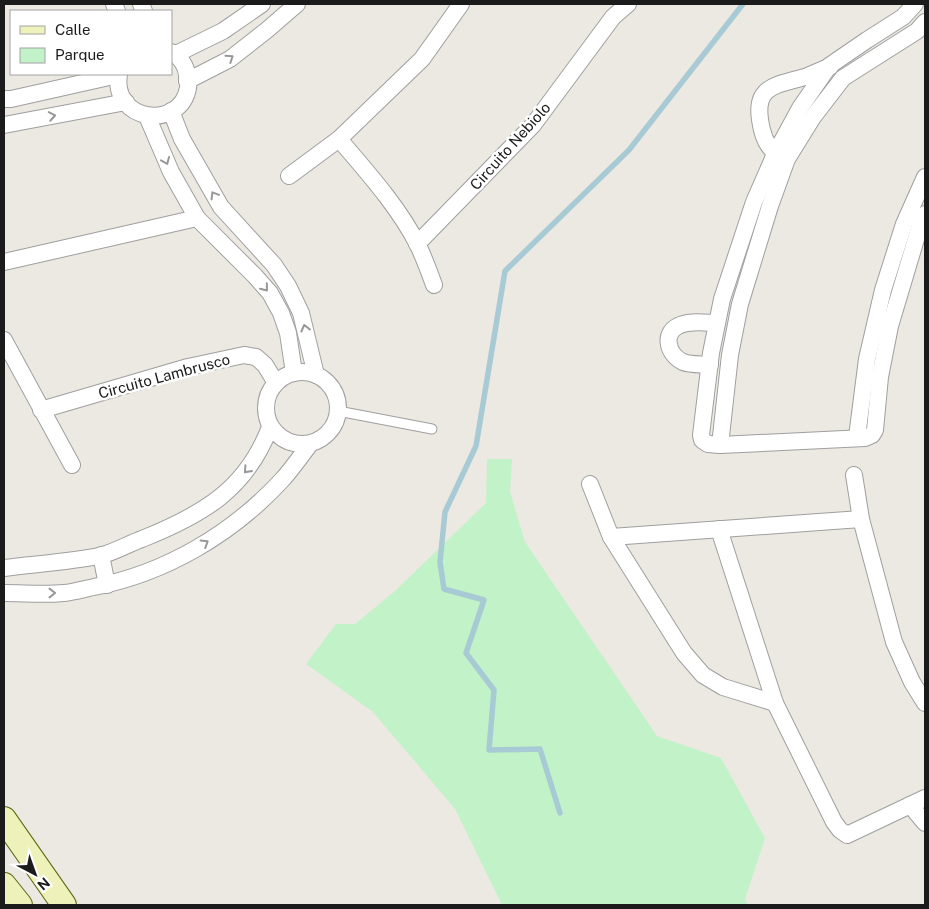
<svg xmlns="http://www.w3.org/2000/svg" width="929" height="909" font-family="'Public Sans',sans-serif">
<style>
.park{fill:#c2f2c7}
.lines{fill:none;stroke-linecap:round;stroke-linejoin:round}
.stream{stroke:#a7cad5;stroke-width:5.5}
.service-casing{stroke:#9f9f9f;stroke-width:11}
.minor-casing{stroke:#9f9f9f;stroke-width:18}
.secondary-casing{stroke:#5b6510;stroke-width:26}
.service{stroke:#fff;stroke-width:9}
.minor{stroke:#fff;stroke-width:16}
.secondary{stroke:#eef2ba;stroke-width:24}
.oneway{stroke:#989898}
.labels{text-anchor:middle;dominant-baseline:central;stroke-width:5;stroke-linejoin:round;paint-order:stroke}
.street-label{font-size:15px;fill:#1b1b1b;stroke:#fff}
</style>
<rect width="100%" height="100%" fill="#ece9e2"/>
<polygon class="park" points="487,459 512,459 510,492 525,542 657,736 721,758 765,838 745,899 748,905 502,905 455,809 373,712 306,664 336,624 355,624 395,591 486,503"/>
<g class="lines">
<polyline class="stream" points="560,813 540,749 489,750 494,690 466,653 484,600 444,589 440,562 445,512 476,446 505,271 629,150 743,4"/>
<g class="service-casing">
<polyline id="service" points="338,411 432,429"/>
</g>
<g class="minor-casing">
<g id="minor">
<polyline points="114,4 117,11"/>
<polyline points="141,4 144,11"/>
<polyline points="915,4 903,17 867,40 829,66 800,108 775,154 754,202 722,299 711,353 701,435 702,440 708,444 720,445 865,438 872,435 875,430 880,377 890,326 919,229 925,214"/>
<polyline points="176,54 223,31 262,4"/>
<path d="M119,74C111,122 180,131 188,88C189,85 187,80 187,76C187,67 180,56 171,52"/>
<polyline points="187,81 230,59 267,30 297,4"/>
<polyline points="4,99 11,99 118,75"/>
<polyline points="171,111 182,139 221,207 274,265 288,286 301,313 316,375"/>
<polyline points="147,116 171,172 197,218 255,276 270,293 281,313 288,333 294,373"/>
<polyline points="4,125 126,102"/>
<path d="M339,139C367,172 398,206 418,245C424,258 429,271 434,285"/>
<path d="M782,157C771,152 765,142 762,130C752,88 770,86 805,77C813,74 822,69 830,67"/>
<polyline points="289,176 339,139 422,59 461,4"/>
<polyline points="417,244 533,125 613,17 628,4"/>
<polyline points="4,262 197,218"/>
<polyline points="4,340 72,465"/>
<path d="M710,365C701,364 691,365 683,362C668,355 662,334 678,326C689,320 706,323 717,323"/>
<circle cx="302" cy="408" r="36"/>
<polyline points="41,410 188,367 244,355 256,357 265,365 276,383"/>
<polyline points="857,437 867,359 883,290 904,224 925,177"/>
<polyline points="720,445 730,355 740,304 770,206 787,159 813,117 843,78 917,31 925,22"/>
<polyline points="854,475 861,519 894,642 912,682 925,703"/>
<polyline points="590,484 611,537 684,653 703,675 723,687 775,703"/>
<polyline points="719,529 775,703 834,822 840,830 847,835 925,798"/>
<polyline points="611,537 861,519"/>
<polyline points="101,555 107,585"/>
<path d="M4,568C35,564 68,562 99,556C113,553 128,544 142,539C202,515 246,490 270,427"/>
<path d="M4,593C24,593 44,595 64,593C74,592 84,589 94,587C166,573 232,534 282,480C292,469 301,456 310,444"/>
<polyline points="910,805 925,823"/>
</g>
</g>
<g class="secondary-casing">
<g id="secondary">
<polyline points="4,819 64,905"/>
<polyline points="4,885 20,905"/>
</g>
</g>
<use href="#service" class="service"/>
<use href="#minor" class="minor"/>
<use href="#secondary" class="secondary"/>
</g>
<defs><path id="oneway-chevron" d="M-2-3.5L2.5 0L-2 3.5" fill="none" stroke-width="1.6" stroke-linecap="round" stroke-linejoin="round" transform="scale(1.25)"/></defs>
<g class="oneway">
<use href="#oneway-chevron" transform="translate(230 58) rotate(-34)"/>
<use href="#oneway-chevron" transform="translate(52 116) rotate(-10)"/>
<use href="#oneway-chevron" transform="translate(166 161) rotate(67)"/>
<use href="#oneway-chevron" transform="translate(214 195) rotate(-121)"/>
<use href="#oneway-chevron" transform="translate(265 288) rotate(51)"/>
<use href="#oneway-chevron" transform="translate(305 328) rotate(-104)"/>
<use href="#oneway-chevron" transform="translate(247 470) rotate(132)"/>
<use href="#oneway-chevron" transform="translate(205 543) rotate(-32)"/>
<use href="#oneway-chevron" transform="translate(52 593)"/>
</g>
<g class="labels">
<g class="street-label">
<text transform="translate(510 146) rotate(-48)">Circuito Nebiolo</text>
<text transform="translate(164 376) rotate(-15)">Circuito Lambrusco</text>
</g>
</g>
<rect width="929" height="909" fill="none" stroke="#1b1b1b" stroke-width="10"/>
<rect x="10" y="10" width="162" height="65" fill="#ffffff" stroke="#a4a4a4"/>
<rect x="20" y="26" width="25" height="8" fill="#eef2ba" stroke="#a4a4a4"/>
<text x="55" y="35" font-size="15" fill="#1b1b1b">Calle</text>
<rect x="20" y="48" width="25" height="15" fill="#c2f2c7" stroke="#a4a4a4"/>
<text x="55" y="60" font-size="15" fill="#1b1b1b">Parque</text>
<g transform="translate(35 874) rotate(139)" stroke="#ffffff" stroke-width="4" paint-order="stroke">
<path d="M0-4L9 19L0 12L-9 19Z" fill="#1b1b1b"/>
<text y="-8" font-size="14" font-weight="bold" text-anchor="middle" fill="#1b1b1b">N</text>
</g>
</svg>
